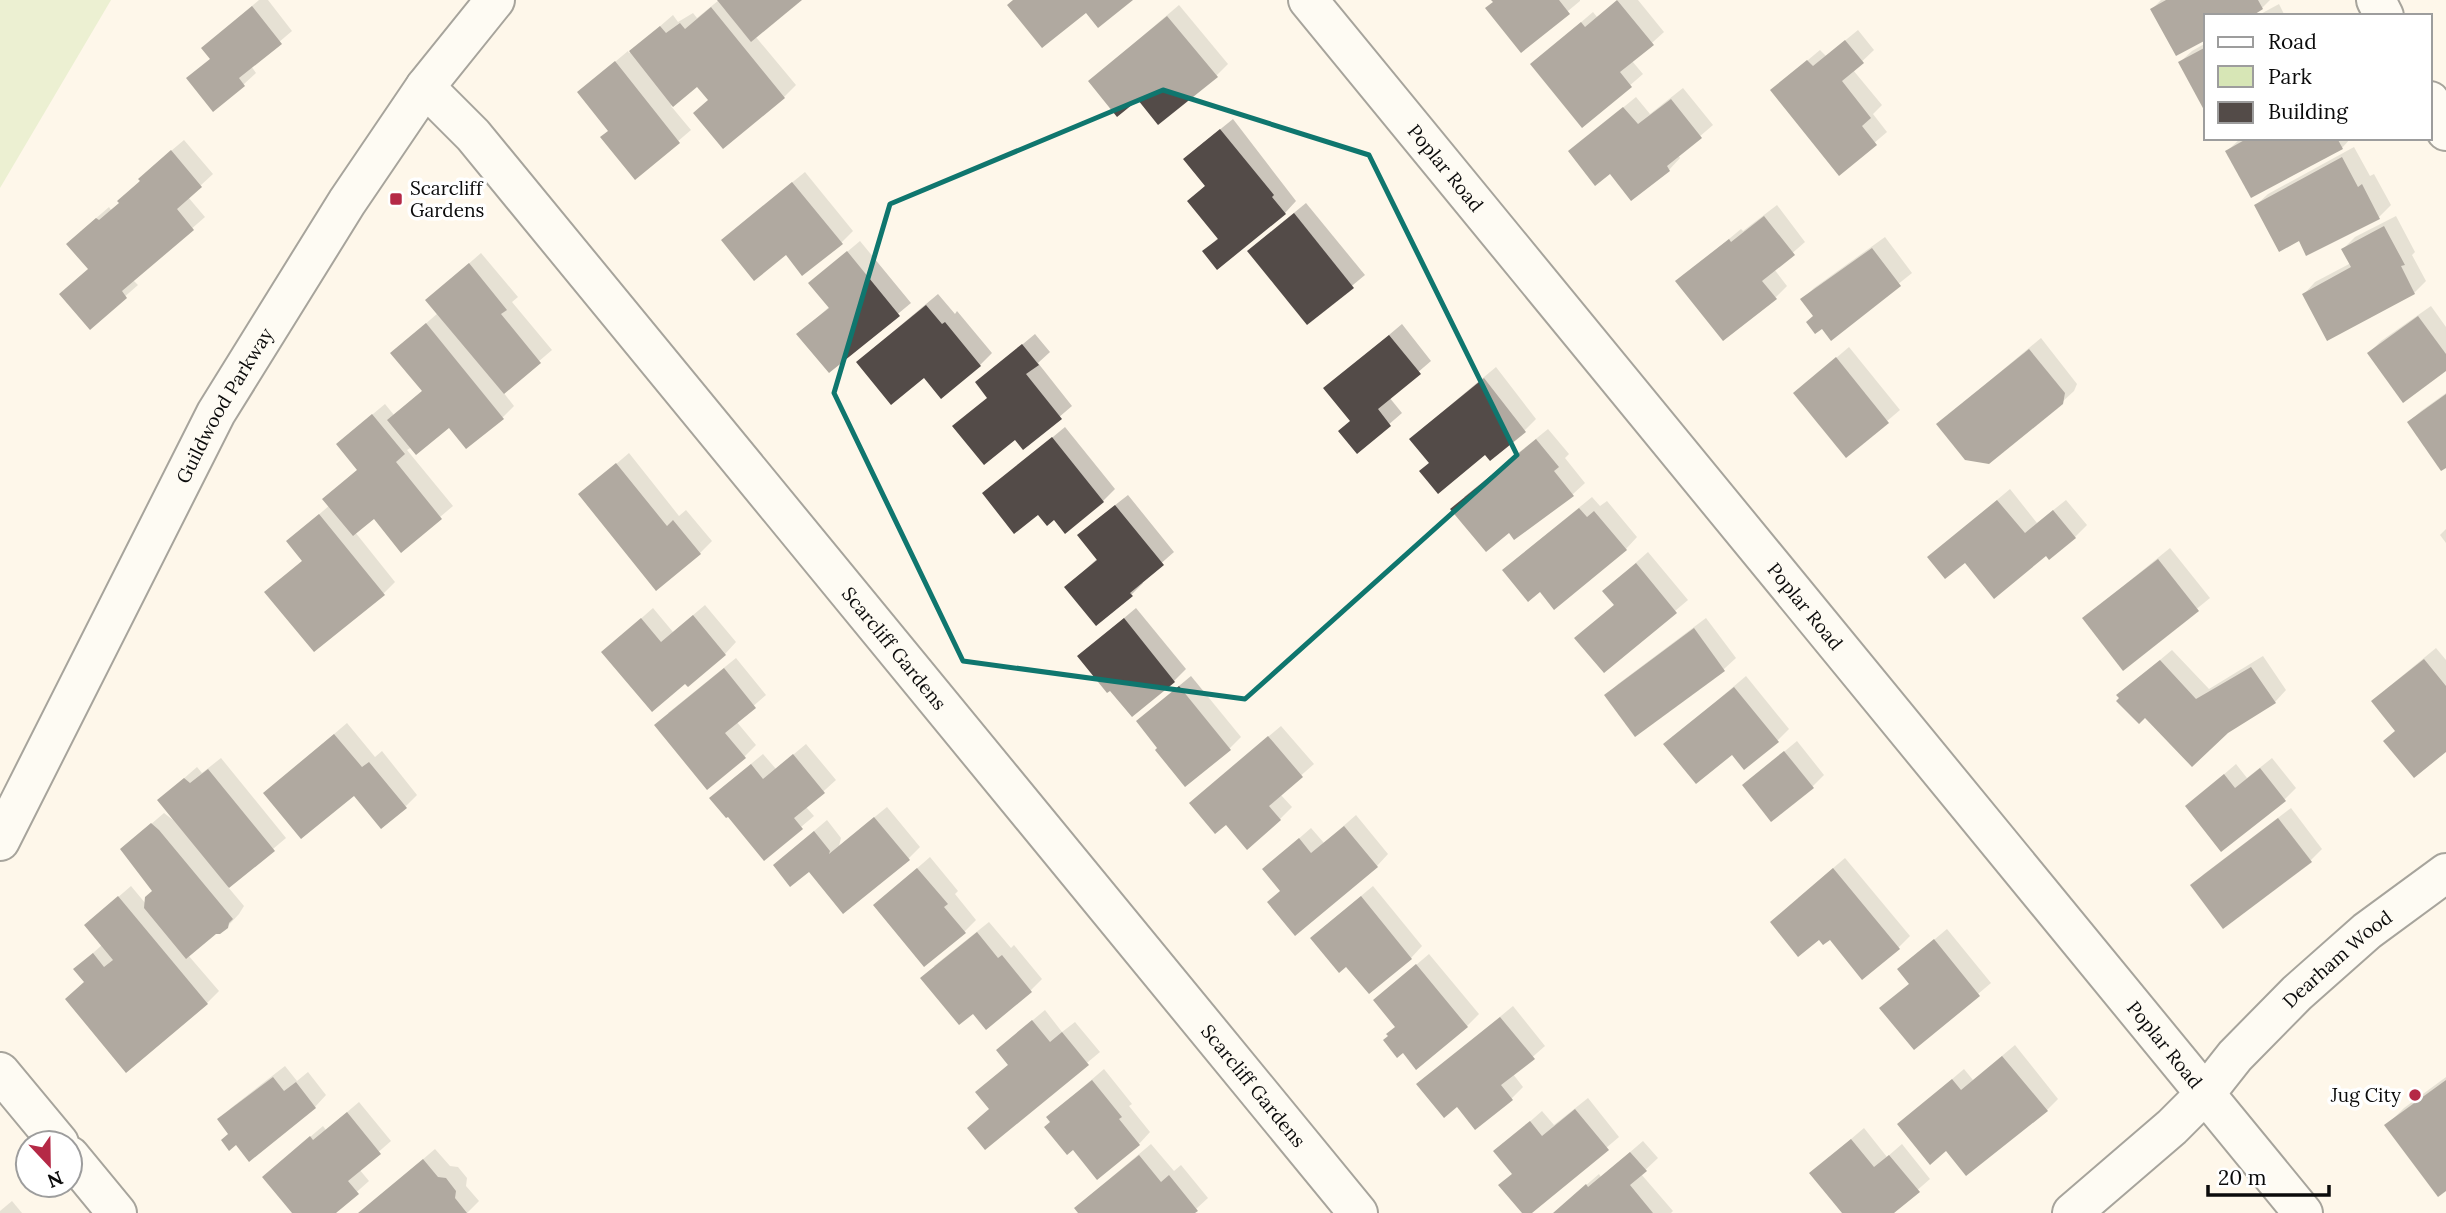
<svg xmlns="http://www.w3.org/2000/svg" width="2446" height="1213" font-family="Lora,serif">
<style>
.green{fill:#d7e6b6}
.shadow{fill:#0003}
.building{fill:#534b48}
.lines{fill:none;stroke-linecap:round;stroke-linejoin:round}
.minor-casing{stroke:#3e3e3e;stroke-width:42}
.tertiary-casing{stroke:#3e3e3e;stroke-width:42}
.minor{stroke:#fff;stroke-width:38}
.tertiary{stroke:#fff;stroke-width:38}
.marked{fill:none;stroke:#0f766e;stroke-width:5;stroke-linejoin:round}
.poi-dot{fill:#b52946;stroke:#fff;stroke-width:2.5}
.labels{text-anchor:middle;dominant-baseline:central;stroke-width:7;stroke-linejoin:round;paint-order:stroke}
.street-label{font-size:19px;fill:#0b0b0b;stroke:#fff}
.poi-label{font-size:19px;fill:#0b0b0b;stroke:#fff;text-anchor:start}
</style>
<rect width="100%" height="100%" fill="#fef7ea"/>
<polygon class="green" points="0,0 111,0 0,188"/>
<g class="shadow">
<polygon points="259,0 268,0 292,31 251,66 256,73 244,84 213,109 189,78 211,58 203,48"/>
<polygon points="719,0 799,0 755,36 796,85 784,97 710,99 697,84 671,106 691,130 635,178 610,130 579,92 628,51 629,53 673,15 678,22 693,13 697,18"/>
<polygon points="1494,0 1580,0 1580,1 1521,50"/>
<polygon points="1618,0 1638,0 1664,32 1632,61 1643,74 1583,126 1532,64 1593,12 1597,17"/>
<polygon points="2161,0 2270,0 2262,8 2206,16 2206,38 2176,54 2152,9"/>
<polygon points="2279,4 2285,16 2257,16"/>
<polygon points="1179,5 1228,64 1216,76 1138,98 1090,81"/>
<polygon points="1858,30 1874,50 1853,70 1882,105 1873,114 1887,132 1839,173 1772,90 1820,50 1826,56"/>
<polygon points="2206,43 2206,107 2204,108 2180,62 2192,51"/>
<polygon points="1683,88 1713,125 1678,155 1680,158 1669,170 1611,172 1570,151 1636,97 1650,114"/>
<polygon points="1233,119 1296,201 1285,213 1204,252 1219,237 1189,201 1206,185 1197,148"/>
<polygon points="2241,138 2351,138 2342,148 2227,151"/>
<polygon points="184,140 213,174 188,197 205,217 133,280 138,285 90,327 89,268 80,232 109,207 111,210 121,202 152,167"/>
<polygon points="2354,147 2370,176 2374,174 2391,205 2379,217 2307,253 2300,239 2256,205 2268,194"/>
<polygon points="805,172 853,231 842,242 786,253 735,229"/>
<polygon points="1306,203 1365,275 1307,323 1261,240"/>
<polygon points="1777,205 1805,242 1774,269 1787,286 1776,297 1678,281 1741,229 1743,231"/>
<polygon points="2396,216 2415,252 2412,255 2426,281 2414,293 2304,294 2315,282 2351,263 2343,249 2355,237"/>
<polygon points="1885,237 1912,273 1831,338 1803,299 1814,288"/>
<polygon points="860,241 911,303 829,371 799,334 830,306 810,283"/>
<polygon points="481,253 518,297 512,302 552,350 503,392 514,406 503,417 449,425 407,450 453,506 401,550 374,517 355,532 395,582 384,593 267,592 303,560 288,541 330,505 324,499 358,469 350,433 385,404 394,415 423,390 392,353 438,313 427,300"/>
<polygon points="938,294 955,314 957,311 992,353 980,365 924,376 870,351"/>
<polygon points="2431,306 2446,327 2446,369 2369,353 2381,341"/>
<polygon points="1402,324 1431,361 1389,397 1402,413 1357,452 1352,420 1326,388"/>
<polygon points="1035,334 1050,352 1038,363 1072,406 1023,448 1015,437 966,415 989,397 977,382"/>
<polygon points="2041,338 2077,384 2074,391 2061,403 1938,424"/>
<polygon points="1849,347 1900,410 1846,456 1795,393"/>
<polygon points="1496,367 1536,419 1525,430 1421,471 1430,462 1423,428"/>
<polygon points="2446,393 2446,466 2409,422 2421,411"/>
<polygon points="1065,427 1115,489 1103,501 1055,518 984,494"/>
<polygon points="1548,429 1569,454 1565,458 1585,483 1573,494 1553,510 1464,497"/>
<polygon points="629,453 679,516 686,510 712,541 700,553 580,495"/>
<polygon points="2010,489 2037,523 2066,500 2087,525 2075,537 2047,554 1965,560 1929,557"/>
<polygon points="1128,495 1174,552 1141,581 1143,583 1131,595 1066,587 1098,558 1091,524"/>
<polygon points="1592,497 1600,506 1607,501 1637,537 1626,549 1516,559"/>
<polygon points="2446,529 2446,543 2440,535"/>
<polygon points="2170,548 2210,598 2124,668 2084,618"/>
<polygon points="1648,552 1688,600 1604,671 1577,638 1615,604 1604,591"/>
<polygon points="705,605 736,642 725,654 603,652 653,608 673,632"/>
<polygon points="1136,608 1186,669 1174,681 1079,656"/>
<polygon points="1706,618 1736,658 1724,669 1635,734 1607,695 1618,684"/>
<polygon points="2436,648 2446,660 2446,750 2397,730 2385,690"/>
<polygon points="2172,650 2209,689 2263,656 2286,690 2275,702 2145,716 2118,695"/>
<polygon points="736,658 766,695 736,721 756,745 744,757 668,713"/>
<polygon points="1191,676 1241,737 1229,749 1159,747 1150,710"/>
<polygon points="1746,676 1789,729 1778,740 1732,752 1666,744"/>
<polygon points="347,723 375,757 382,751 417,795 406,806 354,793 265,793"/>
<polygon points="1281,726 1314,764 1280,794 1292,807 1280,819 1203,792"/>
<polygon points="1797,741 1824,775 1812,787 1744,785"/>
<polygon points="806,744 836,780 806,807 814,816 764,858 728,814 723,787 763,754 776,769"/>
<polygon points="221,758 286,838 228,887 244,906 239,914 227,927 215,932 188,955 219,991 207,1003 86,982 75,969 102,945 86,925 131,886 146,904 154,890 122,849 164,813 173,820 159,800 197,767 202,773"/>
<polygon points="2272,758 2296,788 2285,799 2187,806 2236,764 2247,778"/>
<polygon points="887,807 920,847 908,859 809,869 787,854 827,820 841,838 839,846"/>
<polygon points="2291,808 2322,849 2310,861 2193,885 2204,874"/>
<polygon points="1356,815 1388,854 1377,866 1282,890 1264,869 1311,828 1324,843"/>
<polygon points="930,857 958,891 955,894 976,920 964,932 875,905"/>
<polygon points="1845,858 1910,936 1898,948 1798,898"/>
<polygon points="1373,886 1422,946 1411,958 1324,927"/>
<polygon points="989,922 1011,948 1014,945 1042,979 1030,991 934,966"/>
<polygon points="1947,929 1991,983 1914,1048 1882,1008 1910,983 1899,969"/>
<polygon points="1429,954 1479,1014 1467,1026 1403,1051 1396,1026 1375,1000"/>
<polygon points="1513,1006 1545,1046 1513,1074 1523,1087 1511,1099 1457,1105 1419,1084"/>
<polygon points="1045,1010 1062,1032 1075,1022 1100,1052 985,1148 991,1108 977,1092 1010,1063 1010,1039"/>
<polygon points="2015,1045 2058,1099 2047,1110 1946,1149 1899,1124 1964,1069 1973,1080"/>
<polygon points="285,1066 297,1081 308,1072 326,1095 315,1107 230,1133 219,1120 231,1108"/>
<polygon points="1104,1069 1132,1104 1129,1106 1150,1132 1139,1144 1052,1122 1048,1117"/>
<polygon points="2446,1077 2446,1189 2387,1125 2404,1108"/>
<polygon points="1588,1098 1619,1137 1529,1213 1524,1213 1501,1185 1513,1173 1496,1151 1542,1111 1554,1125"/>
<polygon points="359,1102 391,1141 359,1169 369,1181 333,1213 294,1213 276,1166 323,1126 326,1130"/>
<polygon points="1864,1128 1887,1157 1902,1144 1930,1179 1891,1213 1844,1213 1811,1173"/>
<polygon points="1643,1141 1658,1158 1641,1174 1673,1211 1671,1213 1554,1213 1599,1174 1601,1177"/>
<polygon points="1151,1144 1174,1171 1181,1165 1208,1198 1196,1209 1192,1213 1080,1213 1088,1197"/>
<polygon points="435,1149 450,1166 458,1167 467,1178 466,1186 479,1201 467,1213 360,1213"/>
<polygon points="12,1201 22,1213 0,1213 0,1211"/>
</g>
<g class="building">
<polygon points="717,0 802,0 751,42"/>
<polygon points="1013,0 1133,0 1098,28 1086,13 1042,48 1007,5"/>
<polygon points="1491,0 1559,0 1570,14 1521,53 1485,8 1493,2"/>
<polygon points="1617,0 1654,45 1620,72 1632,87 1582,128 1530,64 1581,22 1585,27"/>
<polygon points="2166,0 2258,0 2263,9 2252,16 2206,16 2206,40 2176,56 2150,9"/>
<polygon points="252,6 282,44 239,78 245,86 213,112 186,78 210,59 201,48"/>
<polygon points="711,7 785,98 723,149 693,113 708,100 697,87 673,107 629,51 660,26 666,33 680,23 685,29"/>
<polygon points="1167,16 1218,77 1158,125 1138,100 1117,117 1088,81"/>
<polygon points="1845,40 1864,63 1842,81 1871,118 1862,126 1877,145 1839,176 1770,90 1807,60 1813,66"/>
<polygon points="2206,47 2206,109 2204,110 2178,62"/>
<polygon points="615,61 680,143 635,180 600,137 608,131 577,92"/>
<polygon points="1671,99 1702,138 1667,166 1670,171 1631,201 1610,174 1595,186 1568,151 1623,107 1638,124"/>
<polygon points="1220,129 1274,195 1272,197 1286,214 1217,270 1202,251 1218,239 1187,201 1205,186 1183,159"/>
<polygon points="2248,138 2337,138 2343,149 2251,198 2225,151"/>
<polygon points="171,150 202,187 177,209 194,230 122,291 127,298 90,330 59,294 88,269 66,244 96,218 99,220 119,203 117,201 140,181 138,179"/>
<polygon points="2342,157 2358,187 2362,184 2380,219 2306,256 2299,241 2279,252 2254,205"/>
<polygon points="792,182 843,244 802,276 786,255 754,281 721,240"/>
<polygon points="1294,213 1354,288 1307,325 1247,251"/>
<polygon points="1764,216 1795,255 1762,281 1777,299 1723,341 1675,281 1729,239 1731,242"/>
<polygon points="2384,226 2405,265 2401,266 2415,294 2327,341 2302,294 2351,267 2341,249"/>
<polygon points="1872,248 1901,286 1831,341 1822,329 1815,334 1806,322 1813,316 1800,299"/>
<polygon points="847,251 900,316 829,373 796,334 829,308 808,283"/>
<polygon points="469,263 507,310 501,314 541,363 504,394 425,300"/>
<polygon points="926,305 942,324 945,322 981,366 941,399 924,378 891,405 856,362"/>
<polygon points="2418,316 2446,354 2446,371 2403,403 2367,353"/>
<polygon points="426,323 504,419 466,449 449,428 416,455 387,420 422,391 390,353"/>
<polygon points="1389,335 1421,374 1378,409 1391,426 1357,454 1338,431 1350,421 1323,388"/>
<polygon points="1022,344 1039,365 1026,374 1062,419 1023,450 1015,440 984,465 952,426 987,398 975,382"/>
<polygon points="2029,349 2065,393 2063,404 1989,464 1965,460 1936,424"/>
<polygon points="1836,357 1889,423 1846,458 1793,393"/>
<polygon points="1484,378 1526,432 1490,461 1485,455 1438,494 1419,471 1429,463 1409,439"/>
<polygon points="2446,394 2446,468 2441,471 2407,422"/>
<polygon points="372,414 405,454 396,462 442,519 401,553 374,519 353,536 322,499 357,470 336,444"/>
<polygon points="1052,437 1104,502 1065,534 1054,520 1047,526 1038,515 1014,534 982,493"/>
<polygon points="1536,439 1559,467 1554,471 1574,496 1514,540 1509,533 1486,552 1450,509"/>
<polygon points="616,463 667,526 673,520 701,554 656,591 578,494"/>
<polygon points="1997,500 2025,533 2053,510 2076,538 2049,560 2046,556 1994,599 1965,563 1945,579 1927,557"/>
<polygon points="1115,505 1164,565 1130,593 1133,596 1096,626 1064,587 1097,560 1077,535"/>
<polygon points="1579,508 1587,517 1594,511 1627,550 1554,610 1540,592 1528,602 1502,570"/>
<polygon points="319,514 385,595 314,652 264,592 302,561 286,541"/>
<polygon points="2158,559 2199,611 2123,671 2082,618"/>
<polygon points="1636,563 1677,613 1604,673 1574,638 1614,605 1602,591"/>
<polygon points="693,615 726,655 688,687 685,684 652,712 601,652 641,618 661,642"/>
<polygon points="1124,618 1175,682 1132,717 1110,691 1107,693 1077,656"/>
<polygon points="1694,628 1725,671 1635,737 1604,695"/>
<polygon points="2424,659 2446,686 2446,752 2414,778 2383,741 2395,731 2371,701"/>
<polygon points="2160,660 2196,699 2251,667 2276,703 2228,733 2192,767 2145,718 2139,724 2116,701 2119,698 2116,695"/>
<polygon points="724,668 756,708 725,733 746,758 707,790 654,725"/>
<polygon points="1179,686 1231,750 1185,787 1155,750 1157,748 1136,721"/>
<polygon points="1734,687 1779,742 1744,770 1732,755 1696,784 1663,744"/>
<polygon points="334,734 362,767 369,762 407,808 381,829 354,796 301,839 263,793"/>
<polygon points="1268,736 1303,777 1269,806 1281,820 1247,850 1226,825 1215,834 1189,803"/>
<polygon points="1784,751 1814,788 1771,822 1742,785"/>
<polygon points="793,754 825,793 794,818 803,829 764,861 728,817 726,818 709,798 751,764 763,779"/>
<polygon points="2260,768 2286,801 2221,852 2185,806 2224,774 2235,788"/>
<polygon points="208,769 275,851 229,888 157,800 184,778 190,783"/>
<polygon points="874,817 910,860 843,914 809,872 790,887 773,865 814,831 830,851 829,854"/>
<polygon points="2278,818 2312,862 2223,929 2190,885"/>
<polygon points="151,823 159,830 233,919 229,923 228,928 220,934 216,934 186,959 144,908 145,897 152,891 120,849"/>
<polygon points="1344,826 1378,867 1295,936 1267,902 1280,891 1262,869 1299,838 1311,853"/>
<polygon points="917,868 948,904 944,907 966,933 924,967 873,905"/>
<polygon points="1833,868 1900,949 1862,980 1830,940 1823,945 1819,940 1798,957 1770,922"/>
<polygon points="118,896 208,1004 126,1073 65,999 84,982 73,969 93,953 104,967 113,960 84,925"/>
<polygon points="1361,896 1412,959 1369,994 1346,967 1339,973 1310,938"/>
<polygon points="977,932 998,958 1002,955 1032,992 986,1030 973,1014 959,1025 920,978"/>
<polygon points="1934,939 1980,996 1914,1050 1879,1008 1909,984 1897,969"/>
<polygon points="1416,964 1468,1027 1416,1070 1403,1053 1397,1058 1383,1040 1388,1036 1386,1034 1395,1027 1373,1000"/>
<polygon points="1500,1017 1535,1059 1501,1085 1513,1100 1475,1130 1457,1107 1444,1118 1416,1084"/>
<polygon points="1032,1020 1050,1042 1062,1032 1089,1065 985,1150 967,1128 989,1109 975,1092 1008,1065 996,1050"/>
<polygon points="2002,1056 2048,1111 1966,1176 1946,1151 1930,1165 1897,1124 1952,1079 1961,1090"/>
<polygon points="273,1077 284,1091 296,1082 316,1108 249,1162 236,1145 229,1151 221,1140 228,1134 217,1119"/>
<polygon points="1092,1080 1122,1117 1119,1119 1140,1145 1097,1180 1073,1150 1067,1155 1044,1127 1050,1122 1046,1117"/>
<polygon points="2446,1080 2446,1191 2438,1197 2384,1125"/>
<polygon points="1575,1109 1609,1150 1532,1213 1522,1213 1498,1185 1512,1174 1493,1151 1530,1121 1542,1136"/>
<polygon points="347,1112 381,1154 348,1181 359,1194 336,1213 292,1213 262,1177 310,1136 313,1140"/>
<polygon points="1851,1139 1874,1167 1889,1155 1920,1192 1894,1213 1842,1213 1809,1173"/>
<polygon points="1630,1152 1647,1171 1630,1185 1653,1213 1553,1213 1586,1184 1588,1187"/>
<polygon points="1139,1155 1161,1182 1169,1175 1198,1211 1195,1213 1078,1213 1074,1208"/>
<polygon points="423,1159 438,1177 446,1178 456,1191 455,1198 467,1213 358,1213"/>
</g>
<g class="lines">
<g class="minor-casing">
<g id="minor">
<path id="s1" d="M1308,0L2303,1213"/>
<polyline points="2376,0 2384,16"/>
<path id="s2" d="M425,87L473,135L1358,1213"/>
<polyline points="2430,101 2446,131"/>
<polyline points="0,1072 59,1143"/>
<polyline points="70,1156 117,1213"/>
<path id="s3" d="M2072,1213L2172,1127L2205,1094L2235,1056L2297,993L2367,931L2446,873"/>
</g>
</g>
<g class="tertiary-casing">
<g id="tertiary">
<path id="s4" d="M0,841L216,413L347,202L425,87L495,0"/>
</g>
</g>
<use href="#minor" class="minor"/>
<use href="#tertiary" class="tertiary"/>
</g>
<path d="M0 0H2446V1213H0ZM1163,90L1369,155L1517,455L1245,699L963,661L834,393L890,204Z" fill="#fef7ea" fill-opacity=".55" fill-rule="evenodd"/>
<path class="marked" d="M1163,90L1369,155L1517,455L1245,699L963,661L834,393L890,204Z"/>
<g class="poi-dot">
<rect x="389" y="192" width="14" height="14" rx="3.5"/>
<circle cx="2415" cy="1095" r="7"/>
</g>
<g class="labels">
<g class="street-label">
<text stroke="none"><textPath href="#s1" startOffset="217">Poplar Road</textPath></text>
<text stroke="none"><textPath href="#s4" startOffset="490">Guildwood Parkway</textPath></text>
<text stroke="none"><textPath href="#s1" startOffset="784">Poplar Road</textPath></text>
<text stroke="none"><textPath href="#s2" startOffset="732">Scarcliff Gardens</textPath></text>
<text stroke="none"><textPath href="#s3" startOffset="368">Dearham Wood</textPath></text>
<text stroke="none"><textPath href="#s1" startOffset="1351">Poplar Road</textPath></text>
<text stroke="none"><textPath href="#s2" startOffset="1298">Scarcliff Gardens</textPath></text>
</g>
<g class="poi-label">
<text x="410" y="188">Scarcliff<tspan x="410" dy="22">Gardens</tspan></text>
<text x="2401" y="1095" text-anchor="end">Jug City</text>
</g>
</g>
<rect x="2204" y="14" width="228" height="126" fill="#ffffff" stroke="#9d9d9d" stroke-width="2"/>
<rect x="2218" y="37" width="35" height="10" fill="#ffffff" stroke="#9d9d9d" stroke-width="2"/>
<text x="2268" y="49" font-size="21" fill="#0b0b0b">Road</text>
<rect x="2218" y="66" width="35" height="21" fill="#d7e6b6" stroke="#9d9d9d" stroke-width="2"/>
<text x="2268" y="84" font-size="21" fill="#0b0b0b">Park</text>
<rect x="2218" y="102" width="35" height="21" fill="#534b48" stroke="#9d9d9d" stroke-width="2"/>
<text x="2268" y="119" font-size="21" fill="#0b0b0b">Building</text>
<g transform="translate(49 1164) rotate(158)"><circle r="33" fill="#ffffff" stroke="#9d9d9d" stroke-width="2"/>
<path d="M0-5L12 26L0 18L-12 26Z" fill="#b52946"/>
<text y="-10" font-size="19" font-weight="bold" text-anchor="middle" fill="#0b0b0b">N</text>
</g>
<path d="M2208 1185v10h121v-10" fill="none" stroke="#0b0b0b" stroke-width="3.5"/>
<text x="2218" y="1185" font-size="21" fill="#0b0b0b" stroke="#ffffff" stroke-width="5" paint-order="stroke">20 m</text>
</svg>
